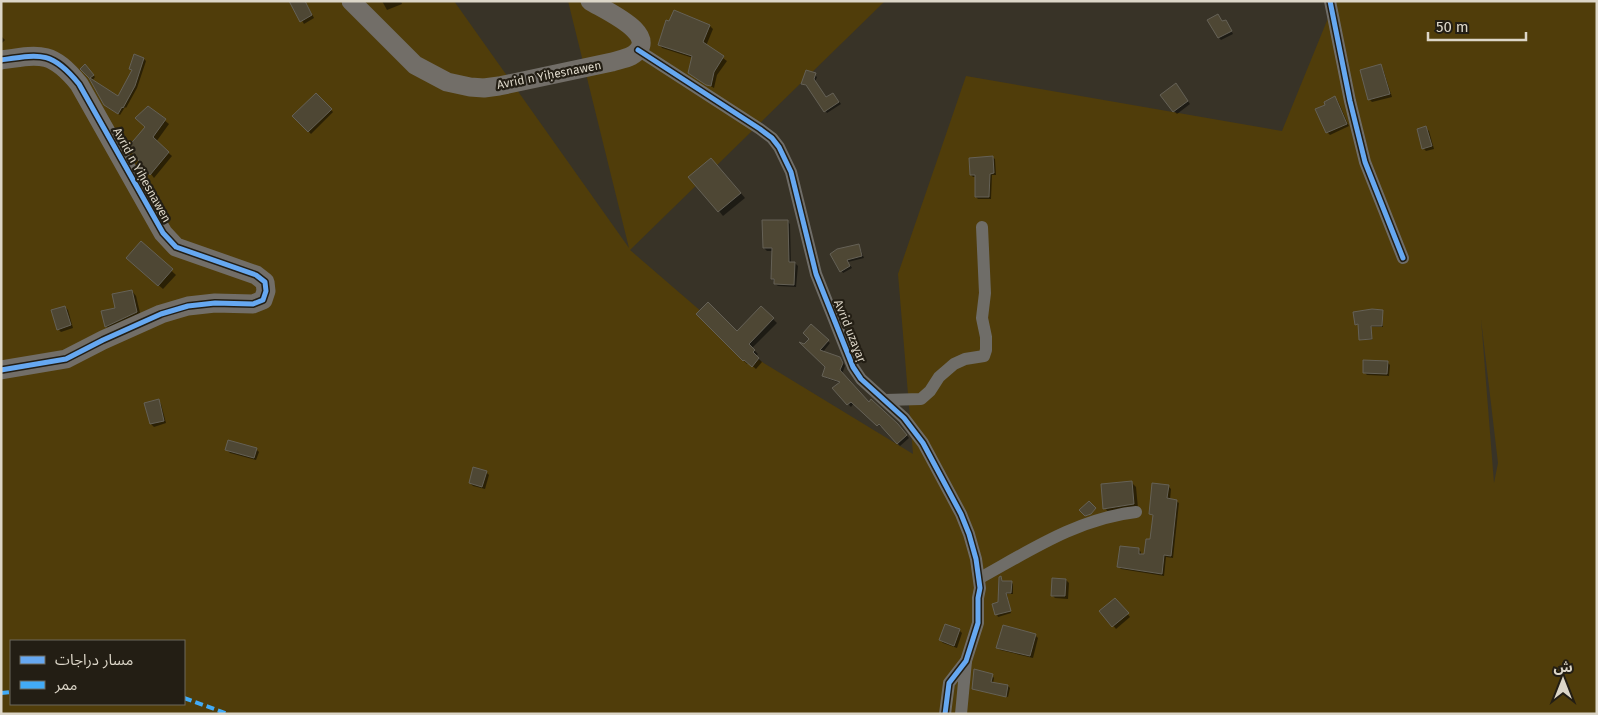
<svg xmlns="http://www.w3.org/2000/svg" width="1598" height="715" font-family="'Fira Sans','Noto Sans Arabic',sans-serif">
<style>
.green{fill:#503d0a;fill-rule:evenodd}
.shadow{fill:#0007}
.building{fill:#4e4734;stroke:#656156}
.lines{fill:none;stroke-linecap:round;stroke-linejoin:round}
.street{stroke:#6f6d68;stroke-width:12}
.secondary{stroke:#726e68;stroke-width:19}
.quiet{stroke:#42abf6;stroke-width:4;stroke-dasharray:8 4;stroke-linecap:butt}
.cycleway-casing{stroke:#231e14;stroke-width:8}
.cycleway{stroke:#66a8f1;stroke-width:5}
.labels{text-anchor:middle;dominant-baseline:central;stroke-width:4.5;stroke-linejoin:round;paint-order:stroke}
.street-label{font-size:12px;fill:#dcd6c8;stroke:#231e14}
</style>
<rect width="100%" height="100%" fill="#383327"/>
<path class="green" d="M1,1H454L629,248L568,1H885L630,250L754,357L913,454L898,274L966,76L1282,131L1335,1H1597V714H1ZM1481,319L1498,463L1494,483ZM11,641H184V704H11Z"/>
<g class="shadow">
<polygon points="291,1 305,1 314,18 304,24"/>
<polygon points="382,1 401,1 402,4 387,10"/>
<polygon points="1218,15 1223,22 1228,24 1233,34 1221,40 1219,38"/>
<polygon points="670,22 710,26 713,29 706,46 727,61 717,75 714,88 693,76 693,58 662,48 659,44"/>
<polygon points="1,36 5,40 1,44"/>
<polygon points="144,59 146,61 137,88 126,108 125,107 120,115 107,107 90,78 85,66 95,77 92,81 118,98 133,71 130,69"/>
<polygon points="1381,66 1383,69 1392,97 1372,102 1369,99"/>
<polygon points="815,75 817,77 815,82 827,99 835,96 841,104 827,113 808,87 803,84"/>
<polygon points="1178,88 1190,104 1177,114 1174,111"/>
<polygon points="316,95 333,112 311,134 294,116"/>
<polygon points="1335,98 1338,101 1349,126 1330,135 1327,132"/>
<polygon points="148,107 169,124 156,142 172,156 154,178 151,174 147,127"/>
<polygon points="1426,128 1429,131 1434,149 1426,151 1423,148"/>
<polygon points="992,157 995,159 996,175 992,175 991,199 978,199 976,197 976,177 973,177 971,175"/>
<polygon points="716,164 745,198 723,216 719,211"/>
<polygon points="787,221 790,224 791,263 795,263 798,266 796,287 778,286 775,284 772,278 774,251 767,251 764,248"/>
<polygon points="141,243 176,275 163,289 132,262"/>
<polygon points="859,245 864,258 848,262 852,268 843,273 832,254"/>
<polygon points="132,291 136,296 141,317 110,331 106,326 117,309"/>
<polygon points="65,307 68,310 73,328 61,332 58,329"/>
<polygon points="762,308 777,323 752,348 758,354 756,356 762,362 756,369 749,363 747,364 698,314 737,333"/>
<polygon points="1382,311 1383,327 1371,327 1372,340 1361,340 1359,325 1356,324"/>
<polygon points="811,326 830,343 823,352 839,358 843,361 845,366 842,374 869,403 901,428 909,438 900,446 882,426 881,427 854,403 851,407 834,389 840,383 826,378 823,375 826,367 811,339"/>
<polygon points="1387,362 1390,365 1389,376 1367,375 1364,372"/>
<polygon points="158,401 161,404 166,423 154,427 151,424"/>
<polygon points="256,449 259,452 256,460 230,453 227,450"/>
<polygon points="486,472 489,475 485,489 473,486 470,483"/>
<polygon points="1131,482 1136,487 1138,508 1109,513 1105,508"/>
<polygon points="1168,486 1171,489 1170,500 1176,501 1179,503 1173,558 1166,557 1164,576 1121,569 1119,567 1138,549 1141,552 1141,555 1145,555 1151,540 1153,516 1151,514"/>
<polygon points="1001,577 1003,582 1011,582 1013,584 1013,594 1007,594 1011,613 998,617 993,605 999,603"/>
<polygon points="1066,580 1069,583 1068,599 1055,598 1052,595"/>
<polygon points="1118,602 1130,617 1116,629 1101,611"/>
<polygon points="959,630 962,633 957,648 943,643 940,640"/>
<polygon points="1035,635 1038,638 1033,658 1000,650 998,647"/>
<polygon points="992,675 994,678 993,683 1008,686 1010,688 1008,697 973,689"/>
</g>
<g class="building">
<polygon points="289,1 305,1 312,15 300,22"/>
<polygon points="674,10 710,25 703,42 724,56 714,72 711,86 706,85 688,73 692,56 658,45 666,20 669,21"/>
<polygon points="1218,14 1222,21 1226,20 1232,31 1218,38 1207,20"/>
<polygon points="134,54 144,58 135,86 123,108 122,107 118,114 104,105 89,78 80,69 85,64 94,75 90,78 118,96 132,70 129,69"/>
<polygon points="1381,64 1390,94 1368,100 1360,70"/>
<polygon points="806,70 816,73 814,79 826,97 833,93 839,102 824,112 806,85 801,84"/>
<polygon points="1176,83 1188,101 1173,112 1160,95"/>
<polygon points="316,93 332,109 308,132 292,116"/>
<polygon points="1335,96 1347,124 1326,133 1315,109 1325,105 1324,102"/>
<polygon points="148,106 166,119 153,137 169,152 150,175 128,147 145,127 135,118"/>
<polygon points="1426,126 1432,146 1422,149 1417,129"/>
<polygon points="993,156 994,173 990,174 989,197 975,197 975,175 970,175 969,158"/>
<polygon points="711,158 741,193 718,212 688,177"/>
<polygon points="762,220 788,220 789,262 795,262 794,285 774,284 774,279 771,279 772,248 763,248"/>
<polygon points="141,241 173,269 158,286 126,258"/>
<polygon points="859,244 862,256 847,260 850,266 840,272 830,254 837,249"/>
<polygon points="132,290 137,312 105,327 101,311 115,308 112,294"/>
<polygon points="708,302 737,331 761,306 774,318 749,344 755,350 753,352 759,358 752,367 744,360 743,361 696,314"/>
<polygon points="65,306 71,325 57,330 51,310"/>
<polygon points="1372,309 1383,310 1382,326 1371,326 1372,339 1359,340 1358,324 1355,325 1353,312"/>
<polygon points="811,324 829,340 820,350 840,357 843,363 840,370 869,402 871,399 898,424 907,435 897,444 879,424 877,426 851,402 847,405 832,388 840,382 822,376 825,367 799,342 804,344 809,339 803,333"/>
<polygon points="1363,360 1388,361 1387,374 1363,373"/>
<polygon points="159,399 164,421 150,424 144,403"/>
<polygon points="228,440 257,448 254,458 225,450"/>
<polygon points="473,467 487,471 482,487 469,483"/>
<polygon points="1132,481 1134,504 1103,509 1101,484"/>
<polygon points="1152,483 1169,485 1167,498 1177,500 1171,556 1164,555 1162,574 1117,567 1120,546 1139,548 1139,554 1144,554 1146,539 1150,539 1153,515 1149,514"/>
<polygon points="1089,501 1096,508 1091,514 1085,516 1079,510"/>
<polygon points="1001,576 1002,581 1012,581 1011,593 1006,593 1011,611 995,615 992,604 998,602 999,577"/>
<polygon points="1052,578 1066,579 1065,596 1051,596"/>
<polygon points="1115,598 1129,613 1112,627 1099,611"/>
<polygon points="945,624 960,629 954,646 939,640"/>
<polygon points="1003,625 1036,634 1030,656 996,648"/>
<polygon points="974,669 993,674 991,682 1008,685 1006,697 972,689"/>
</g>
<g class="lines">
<g class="street">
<polyline points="1330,1 1350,101 1365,162 1403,258"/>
<polyline points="638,50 760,129 772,138 779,147 791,172 816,274 853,367 861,379 904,418 923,443 961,514 969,534 976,559 980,588 978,598 978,623 966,661 949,683 945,714"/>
<polyline points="885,400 921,399 930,391 939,377 954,364 965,359 984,356 986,350 986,337 982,318 985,293 982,227"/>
<path d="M980,578C1029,551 1079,518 1136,512"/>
<polyline points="961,714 966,661"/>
</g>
<g class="secondary">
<path d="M351,1L415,65L447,82L470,87L484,88L499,86L612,62C618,60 625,59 631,56C665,36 604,10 590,1"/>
<path d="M1,60C41,54 52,51 79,84L163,233L176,247L256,275L265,282L266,291L263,300L253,304L215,303L188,306L161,314L103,340L66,359L1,370"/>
</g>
<g class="quiet">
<polyline points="1,693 11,692"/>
<polyline points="184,698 228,714"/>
</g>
<g class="cycleway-casing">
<g id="cycleway">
<polyline points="1330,1 1350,101 1365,162 1403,258"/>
<polyline points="638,50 760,129 772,138 779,147 791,172 816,274 853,367 861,379 904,418 923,443 961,514 969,534 976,559 980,588 978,598 978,623 966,661 949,683 945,714"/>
<path d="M1,60C41,54 52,51 79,84L163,233L176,247L256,275L265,282L266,291L263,300L253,304L215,303L188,306L161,314L103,340L66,359L1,370"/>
</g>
</g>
<use href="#cycleway" class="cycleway"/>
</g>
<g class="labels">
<g class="street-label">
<text transform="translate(549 75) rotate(-11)">Avrid n Yiḥesnawen</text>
<text transform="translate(142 175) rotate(61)">Avrid n Yiḥesnawen</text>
<text transform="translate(850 331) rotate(68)">Avrid uzaɣaṛ</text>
</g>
</g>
<rect width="1598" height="715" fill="none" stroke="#dcd6c8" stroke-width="5"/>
<rect x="10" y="640" width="175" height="65" fill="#231e14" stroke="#6d685c"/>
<rect x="20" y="656" width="25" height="8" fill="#66a8f1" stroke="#6d685c"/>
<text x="55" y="665" font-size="15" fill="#dcd6c8">مسار دراجات</text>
<rect x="20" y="681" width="25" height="8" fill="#42abf6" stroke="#6d685c"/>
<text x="55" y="690" font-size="15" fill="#dcd6c8">ممر</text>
<g transform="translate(1563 680)" stroke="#231e14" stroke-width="4" paint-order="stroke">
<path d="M0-4L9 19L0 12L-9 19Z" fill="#dcd6c8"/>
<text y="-8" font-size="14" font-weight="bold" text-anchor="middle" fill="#dcd6c8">ش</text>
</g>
<path d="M1428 32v8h98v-8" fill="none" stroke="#dcd6c8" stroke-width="2.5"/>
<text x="1436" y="32" font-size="15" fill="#dcd6c8" stroke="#231e14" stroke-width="4" paint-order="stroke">50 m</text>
</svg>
